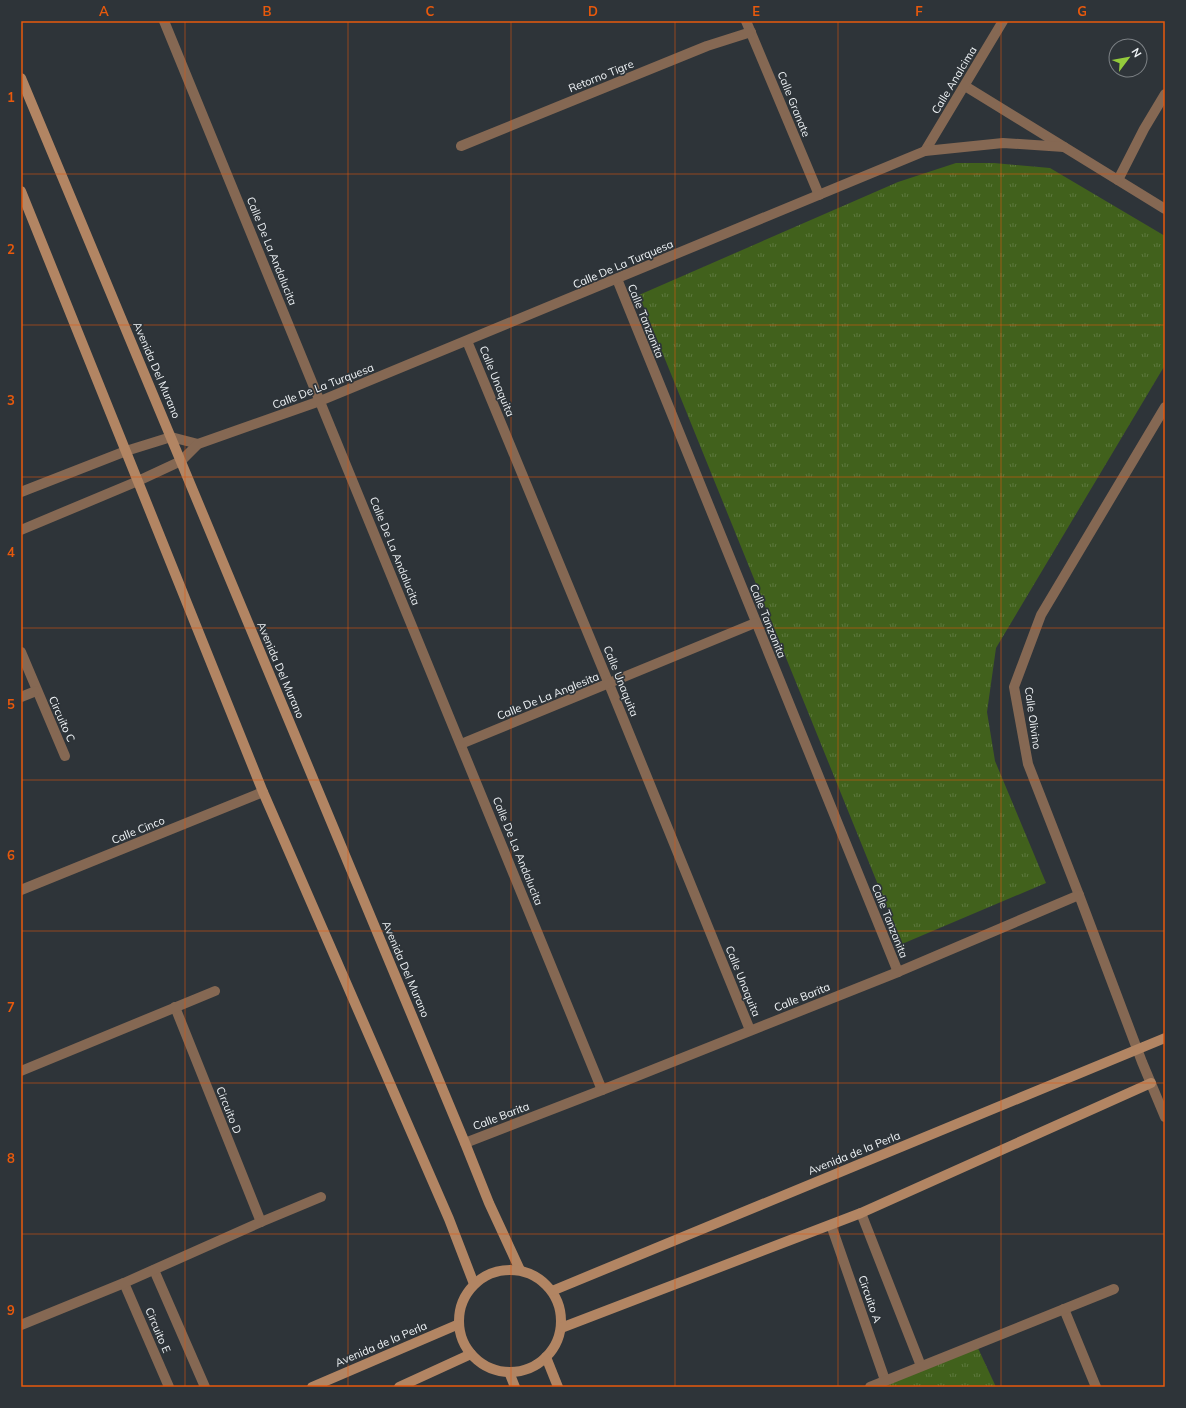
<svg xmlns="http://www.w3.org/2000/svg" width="1186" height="1408" font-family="Mulish,sans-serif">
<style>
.park{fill:url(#park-tufts)}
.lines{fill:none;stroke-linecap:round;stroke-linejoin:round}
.street{stroke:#856853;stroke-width:10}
.secondary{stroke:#b28563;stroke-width:10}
.grid{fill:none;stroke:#e8590c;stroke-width:1;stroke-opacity:0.55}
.labels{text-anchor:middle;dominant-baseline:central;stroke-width:3.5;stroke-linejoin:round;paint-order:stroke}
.street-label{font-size:11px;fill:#f1f5f8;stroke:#2e3439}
.neatline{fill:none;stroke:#e8590c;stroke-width:1.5}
.grid-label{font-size:13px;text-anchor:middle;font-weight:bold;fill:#e8590c}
</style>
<defs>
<pattern id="park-tufts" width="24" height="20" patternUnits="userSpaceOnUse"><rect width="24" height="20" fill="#41611c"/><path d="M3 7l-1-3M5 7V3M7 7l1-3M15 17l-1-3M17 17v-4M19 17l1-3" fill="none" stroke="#5d783e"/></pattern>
</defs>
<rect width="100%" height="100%" fill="#2e3439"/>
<g class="park">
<polygon points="956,163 994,163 1050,168 1165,236 1165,365 996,648 987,712 995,761 1046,883 902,944 639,295 898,182"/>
<polygon points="977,1346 996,1387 883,1387"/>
</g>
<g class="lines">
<g class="street">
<polyline points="164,21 602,1090"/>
<polyline points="746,21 819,195"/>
<polyline points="965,86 1165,209"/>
<polyline points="461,146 707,46 751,32"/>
<polyline points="925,151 1003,21"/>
<polyline points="1118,180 1144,129 1165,94"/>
<polyline points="617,279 898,972"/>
<polyline points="467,341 609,684 750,1030"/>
<polyline points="1165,407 1041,615 1014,687 1028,764 1079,895 1142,1062 1165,1117"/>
<polyline points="21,492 126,451 171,437 198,444"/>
<polyline points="21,530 138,481 181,461 198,444 320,401 925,151 1003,143 1064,147"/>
<polyline points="21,652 65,756"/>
<polyline points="21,697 36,691"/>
<polyline points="461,744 755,623"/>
<polyline points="21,890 263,792"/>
<polyline points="175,1007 261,1222"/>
<polyline points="21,1071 215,991"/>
<polyline points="465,1143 602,1090 898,972 1079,895"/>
<polyline points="861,1213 921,1366"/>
<polyline points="831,1225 885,1380"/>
<polyline points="154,1270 205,1387"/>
<polyline points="124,1283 169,1387"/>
<polyline points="1064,1309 1096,1387"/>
<polyline points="21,1325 124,1283 261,1222 321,1197"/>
<polyline points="870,1387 1114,1289"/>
</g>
<g class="secondary">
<polyline points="21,78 465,1143 489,1203 520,1270"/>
<polyline points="21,191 263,792 449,1219 474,1284"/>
<circle cx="510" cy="1321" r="51"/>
<polyline points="552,1291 1165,1038"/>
<polyline points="561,1328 861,1213 1151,1083"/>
<polyline points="546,1357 558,1387"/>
<polyline points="509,1372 515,1387"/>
<polyline points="312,1387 459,1324"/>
<polyline points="399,1387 471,1354"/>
</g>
</g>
<path class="grid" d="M185,21V1387M348,21V1387M511,21V1387M675,21V1387M838,21V1387M1001,21V1387M21,174H1165M21,325H1165M21,477H1165M21,628H1165M21,780H1165M21,931H1165M21,1083H1165M21,1234H1165"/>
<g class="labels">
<g class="street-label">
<text transform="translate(601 76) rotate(-22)">Retorno Tigre</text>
<text transform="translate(954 80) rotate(-59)">Calle Analcima</text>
<text transform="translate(794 104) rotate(68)">Calle Granate</text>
<text transform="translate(272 251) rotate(68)">Calle De La Andalucita</text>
<text transform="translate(623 264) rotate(-23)">Calle De La Turquesa</text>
<text transform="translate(646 321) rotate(68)">Calle Tanzanita</text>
<text transform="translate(157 370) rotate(67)">Avenida Del Murano</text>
<text transform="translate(497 381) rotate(68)">Calle Unaquita</text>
<text transform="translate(323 386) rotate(-21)">Calle De La Turquesa</text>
<text transform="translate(395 551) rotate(68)">Calle De La Andalucita</text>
<text transform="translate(768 621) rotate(68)">Calle Tanzanita</text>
<text transform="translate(281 670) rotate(67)">Avenida Del Murano</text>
<text transform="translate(621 681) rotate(68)">Calle Unaquita</text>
<text transform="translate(548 696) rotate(-22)">Calle De La Anglesita</text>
<text transform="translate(1033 718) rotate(82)">Calle Olivino</text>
<text transform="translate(62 719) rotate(66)">Circuito C</text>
<text transform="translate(138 830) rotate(-22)">Calle Cinco</text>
<text transform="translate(518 851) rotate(68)">Calle De La Andalucita</text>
<text transform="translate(890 921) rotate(68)">Calle Tanzanita</text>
<text transform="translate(406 969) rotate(67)">Avenida Del Murano</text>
<text transform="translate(743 981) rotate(68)">Calle Unaquita</text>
<text transform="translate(802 997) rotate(-22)">Calle Barita</text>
<text transform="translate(229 1110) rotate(68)">Circuito D</text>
<text transform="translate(501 1116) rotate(-21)">Calle Barita</text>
<text transform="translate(854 1153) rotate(-22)">Avenida de la Perla</text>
<text transform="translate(870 1299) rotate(71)">Circuito A</text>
<text transform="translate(158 1330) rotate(67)">Circuito E</text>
<text transform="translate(381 1344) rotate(-23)">Avenida de la Perla</text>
</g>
</g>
<rect width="1186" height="1408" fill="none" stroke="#2e3439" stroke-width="44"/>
<g transform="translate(1128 58) rotate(58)"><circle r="19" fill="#2e3439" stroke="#7c8185"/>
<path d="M0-3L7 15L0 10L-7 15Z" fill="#94cc3c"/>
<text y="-6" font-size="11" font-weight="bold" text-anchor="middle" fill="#f1f5f8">N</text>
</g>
<rect x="22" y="22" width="1142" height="1364" class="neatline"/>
<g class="grid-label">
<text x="104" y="16">A</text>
<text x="267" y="16">B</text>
<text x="430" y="16">C</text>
<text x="593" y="16">D</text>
<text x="756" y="16">E</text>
<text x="919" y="16">F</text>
<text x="1082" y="16">G</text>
<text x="11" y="102">1</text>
<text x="11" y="254">2</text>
<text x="11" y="405">3</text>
<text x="11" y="557">4</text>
<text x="11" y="709">5</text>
<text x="11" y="860">6</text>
<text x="11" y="1012">7</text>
<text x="11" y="1163">8</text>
<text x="11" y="1315">9</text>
</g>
</svg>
